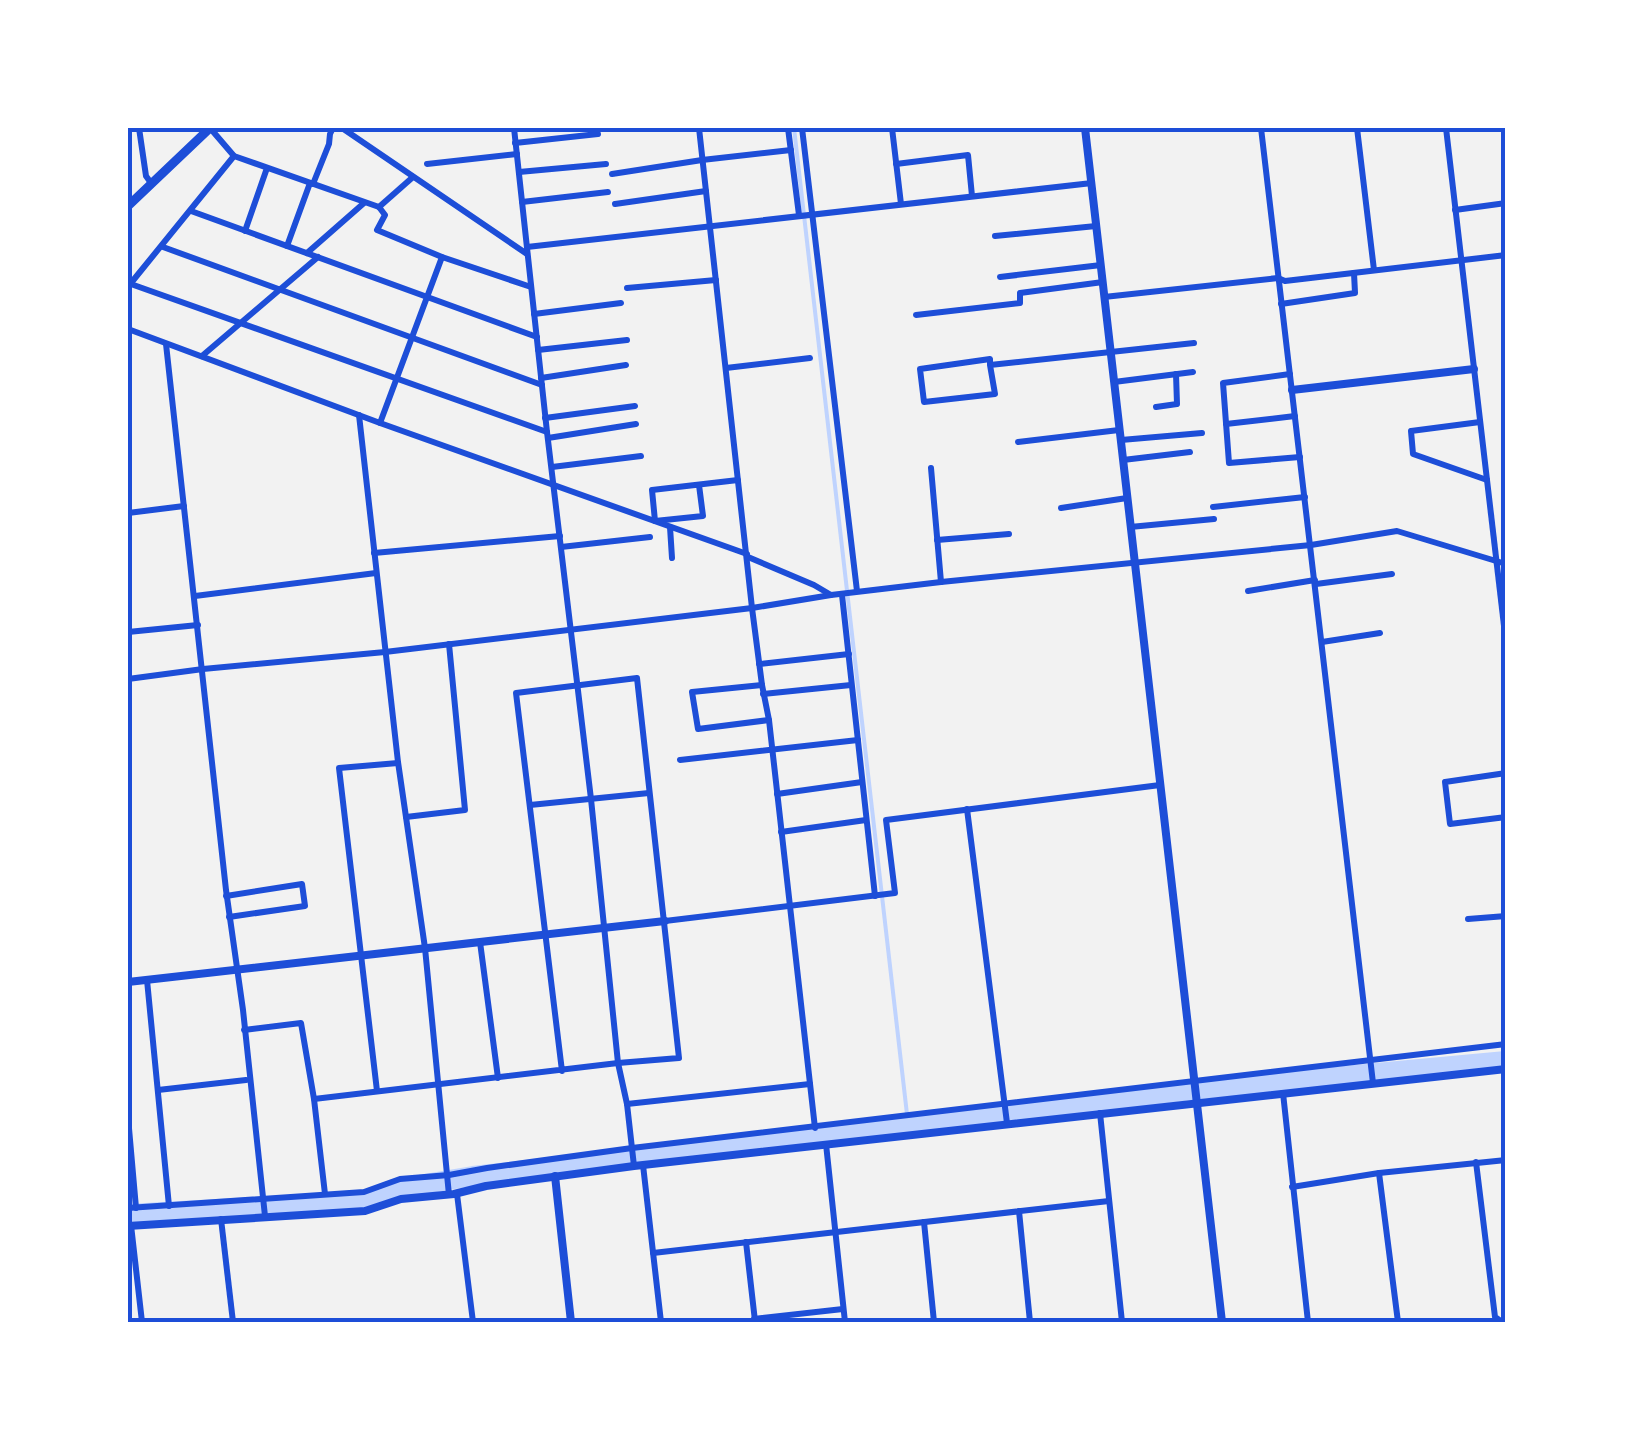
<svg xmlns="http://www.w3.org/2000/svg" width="1633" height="1450" font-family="'Titillium Web',sans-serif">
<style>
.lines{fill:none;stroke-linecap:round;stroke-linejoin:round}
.stream{stroke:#bfd3fe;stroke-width:4}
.river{stroke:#bfd3fe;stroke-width:20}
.minor{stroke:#1d4ed8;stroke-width:6}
.tertiary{stroke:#1d4ed8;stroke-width:8}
.primary{stroke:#1d4ed8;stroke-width:9}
.neatline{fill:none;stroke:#1d4ed8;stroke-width:4}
</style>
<rect width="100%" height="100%" fill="#f2f2f2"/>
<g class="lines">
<polyline class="stream" points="794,128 908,1123"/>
<polyline class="river" points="128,1214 362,1201 394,1189 473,1176 808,1138 1191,1090 1506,1061"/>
<g class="minor">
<polyline points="139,128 146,176 151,183"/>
<polyline points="210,128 234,156 379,207 385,215 377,230 442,257 531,287"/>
<polyline points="342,128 527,254"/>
<polyline points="514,128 547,432 591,799 618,1063 627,1104 634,1166"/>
<polyline points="699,128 752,608 762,685 769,720 815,1128"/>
<polyline points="788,128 799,215"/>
<polyline points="802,128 857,591"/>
<polyline points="892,128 901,204"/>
<polyline points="1261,128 1373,1083"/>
<polyline points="1357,128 1374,270"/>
<polyline points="1446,128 1506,643"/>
<polyline points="515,143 598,134"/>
<polyline points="427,164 517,154"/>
<polyline points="896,164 968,155 972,196"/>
<polyline points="519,172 606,164"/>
<polyline points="612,174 702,160 791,150"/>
<polyline points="313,184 329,144 330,134 333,128"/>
<polyline points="522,202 608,192"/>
<polyline points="615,204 706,191"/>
<polyline points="379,207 413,177"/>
<polyline points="1455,210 1506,203"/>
<polyline points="191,211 537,337"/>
<polyline points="245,231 267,168"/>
<polyline points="995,236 1096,226"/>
<polyline points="287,246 310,183"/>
<polyline points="163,247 542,385"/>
<polyline points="527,247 1092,183"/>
<polyline points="307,253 364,203"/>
<polyline points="1000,277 1101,265"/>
<polyline points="128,283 547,432"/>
<polyline points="131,283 234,156"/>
<polyline points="627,288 716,280"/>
<polyline points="1104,297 1278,278 1285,281 1506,255"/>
<polyline points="1281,304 1355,293 1354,273"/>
<polyline points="534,314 621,303"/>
<polyline points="916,315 1020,303 1020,293 1103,282"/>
<polyline points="128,329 380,423 747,554"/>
<polyline points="166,344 226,890 243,1010 265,1216"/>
<polyline points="538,350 627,340"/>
<polyline points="202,356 318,257"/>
<polyline points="990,365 995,394 924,402 920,369 990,359 990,365 1194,343"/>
<polyline points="726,368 810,358"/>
<polyline points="1290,374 1223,383 1229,463 1300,457"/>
<polyline points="541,378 626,365"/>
<polyline points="1114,382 1193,372"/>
<polyline points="1156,407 1177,404 1176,374"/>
<polyline points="359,415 398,762 425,948 449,1195"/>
<polyline points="545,418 635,406"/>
<polyline points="1480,422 1411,431 1413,454 1487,480"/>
<polyline points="380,423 442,257"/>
<polyline points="1226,424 1295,416"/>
<polyline points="548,438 636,424"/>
<polyline points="1121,440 1202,433"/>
<polyline points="1018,442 1119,430"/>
<polyline points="1123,460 1190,452"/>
<polyline points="552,467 641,456"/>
<polyline points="931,468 941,582"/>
<polyline points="699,485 703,516 655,521 652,490 738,480"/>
<polyline points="1213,507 1305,497"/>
<polyline points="1061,508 1127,498"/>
<polyline points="128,513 184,506"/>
<polyline points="670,527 672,558"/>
<polyline points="1130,527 1214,519"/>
<polyline points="937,540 1009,534"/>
<polyline points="561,547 650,537"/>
<polyline points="374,553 560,536"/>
<polyline points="748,557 814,585 831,595 941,582 1311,545 1397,531 1506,564"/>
<polyline points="1316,584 1392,574"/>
<polyline points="1248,591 1315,580"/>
<polyline points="842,595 875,896"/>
<polyline points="195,596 376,573"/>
<polyline points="128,632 198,625"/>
<polyline points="1322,642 1380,633"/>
<polyline points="759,664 849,654"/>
<polyline points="128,679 203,669 385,652 752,608 831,595"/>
<polyline points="762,685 692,692 698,729 769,720"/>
<polyline points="763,694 851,685"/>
<polyline points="680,760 858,740"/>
<polyline points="1506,773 1445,782 1450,824 1506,817"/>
<polyline points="777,794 862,782"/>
<polyline points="530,805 649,793"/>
<polyline points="967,809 1007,1123"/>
<polyline points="406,817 465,810 449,644"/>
<polyline points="781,832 866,820"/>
<polyline points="226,896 302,884 305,906 229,917"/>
<polyline points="1468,919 1506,916"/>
<polyline points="665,921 895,893 886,820 1160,785"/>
<polyline points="480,942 498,1078"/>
<polyline points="147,980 169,1206"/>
<polyline points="244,1030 301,1023 314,1099 325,1194"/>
<polyline points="158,1090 246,1080"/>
<polyline points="377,1091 339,768 398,763"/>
<polyline points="1283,1093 1308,1322"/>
<polyline points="314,1099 618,1063 679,1058 637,678 516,693 562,1071"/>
<polyline points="627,1104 810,1084"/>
<polyline points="1100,1113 1122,1322"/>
<polyline points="128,1117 136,1208"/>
<polyline points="826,1144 845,1322"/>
<polyline points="1476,1162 1495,1317 1502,1322"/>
<polyline points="643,1165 661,1322"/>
<polyline points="1379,1173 1398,1322"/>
<polyline points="1292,1187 1379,1173 1506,1160"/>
<polyline points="457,1194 473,1322"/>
<polyline points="128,1208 364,1192 400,1179 449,1175 487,1168 632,1148 1506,1044"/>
<polyline points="1019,1211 1030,1322"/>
<polyline points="221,1219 233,1322"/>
<polyline points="924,1222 934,1322"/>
<polyline points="131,1225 142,1322"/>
<polyline points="746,1242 755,1321"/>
<polyline points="653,1253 1109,1201"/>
<polyline points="754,1319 843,1309"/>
</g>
<g class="tertiary">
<polyline points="1085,128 1222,1322"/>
<polyline points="1292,390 1474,369"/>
<polyline points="128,982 665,921"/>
<polyline points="555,1176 571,1322"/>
<polyline points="128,1226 365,1211 401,1199 454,1194 486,1186 634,1166 1506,1069"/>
</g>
<polyline class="primary" points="128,206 210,128"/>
</g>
<rect width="1633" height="1450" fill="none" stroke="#ffffff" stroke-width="260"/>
<rect x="130" y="130" width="1373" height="1190" class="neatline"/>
</svg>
